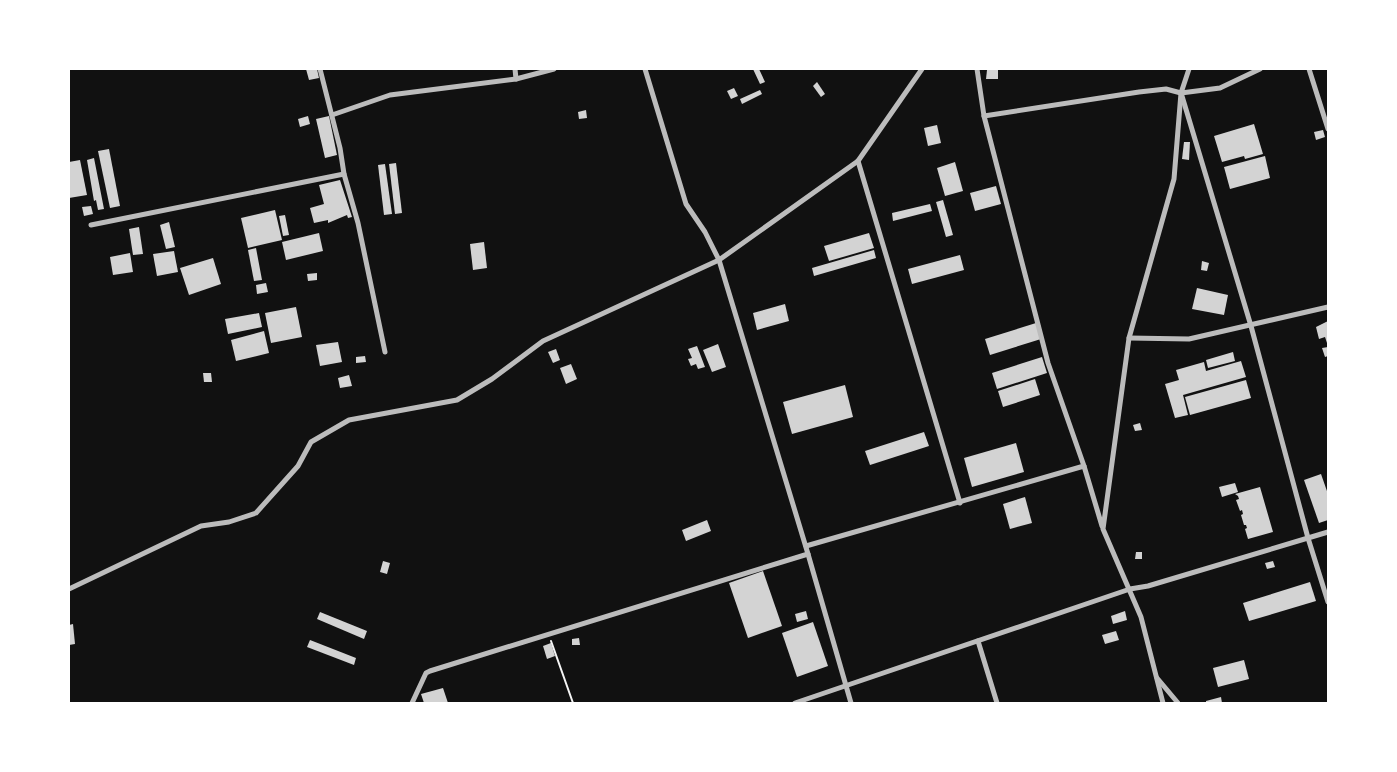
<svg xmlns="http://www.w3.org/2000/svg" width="1397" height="772" font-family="'Fira Sans Condensed',sans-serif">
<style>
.building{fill:#d3d3d3}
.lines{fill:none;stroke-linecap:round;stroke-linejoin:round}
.path{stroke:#f5f5f5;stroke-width:2}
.minor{stroke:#bcbcbc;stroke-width:5}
</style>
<rect width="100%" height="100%" fill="#111"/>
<g class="building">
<polygon points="306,69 317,69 319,78 309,80"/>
<polygon points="753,69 759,69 765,82 760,84"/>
<polygon points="987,70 998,70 998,79 986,79"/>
<polygon points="817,82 825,94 821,97 813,86"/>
<polygon points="734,88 738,96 731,99 727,91"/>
<polygon points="760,90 762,94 742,104 740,99"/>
<polygon points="586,110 587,118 579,119 578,112"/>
<polygon points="308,116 310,124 300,127 298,119"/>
<polygon points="329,116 337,155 325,158 316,119"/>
<polygon points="1254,124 1263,154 1245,159 1244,156 1222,162 1214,136"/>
<polygon points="937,125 941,143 928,146 924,128"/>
<polygon points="1323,130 1325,137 1316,140 1314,132"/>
<polygon points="1184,142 1190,142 1189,160 1182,159"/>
<polygon points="109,149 120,206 110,208 98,151"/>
<polygon points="1265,156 1270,178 1230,189 1224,167"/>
<polygon points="94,158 104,209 98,210 96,200 94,201 87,160"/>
<polygon points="80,160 87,195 69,198 69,162"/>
<polygon points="955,162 963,191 945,196 937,168"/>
<polygon points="396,163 402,213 395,214 389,164"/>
<polygon points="385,164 392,214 384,215 378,165"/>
<polygon points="340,180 352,217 348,218 347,215 328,223 328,220 314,223 310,208 324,204 319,185"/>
<polygon points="996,186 1001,204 975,211 970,193"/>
<polygon points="943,200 953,235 946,237 936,202"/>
<polygon points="930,204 932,211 893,221 892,213"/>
<polygon points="91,206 93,214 84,216 82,207"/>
<polygon points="275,210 282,240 248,248 241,218"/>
<polygon points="285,215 289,235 283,236 279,216"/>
<polygon points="169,222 175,247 166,249 160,225"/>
<polygon points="139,227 143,254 133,255 129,229"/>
<polygon points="319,233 323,251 286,260 282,242"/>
<polygon points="869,233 874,248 829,261 824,246"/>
<polygon points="484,242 487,268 473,270 470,244"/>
<polygon points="256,248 262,280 254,281 248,250"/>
<polygon points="874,250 876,258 814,276 812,268"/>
<polygon points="174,251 178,272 157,276 153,254"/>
<polygon points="130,253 133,272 113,275 110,257"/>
<polygon points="960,255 964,270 912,284 908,269"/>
<polygon points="213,258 221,284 189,295 180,268"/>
<polygon points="1202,261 1209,263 1207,271 1201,270"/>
<polygon points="317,273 317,280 308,281 307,274"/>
<polygon points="266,283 268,292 257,294 256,285"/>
<polygon points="1197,288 1228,295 1224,315 1192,309"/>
<polygon points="785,304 789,321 757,330 753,313"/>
<polygon points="296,307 302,337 271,343 265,313"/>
<polygon points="259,313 262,327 228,334 225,319"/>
<polygon points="1328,321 1328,346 1325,337 1319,339 1316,327"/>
<polygon points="1036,323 1041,339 990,355 985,339"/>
<polygon points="264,331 269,353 236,361 231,340"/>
<polygon points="338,342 342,362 320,366 316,345"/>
<polygon points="718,344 726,367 712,372 703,350"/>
<polygon points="697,346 705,367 698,369 696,364 691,366 688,359 692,358 688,349"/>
<polygon points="1328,347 1328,356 1325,357 1322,348"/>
<polygon points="556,349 560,360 553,363 548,352"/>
<polygon points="1233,352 1235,361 1208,368 1206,360"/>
<polygon points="365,356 366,362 356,363 356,357"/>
<polygon points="1042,357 1047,373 997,389 992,373"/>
<polygon points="1241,361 1246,377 1183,395 1188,415 1175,418 1165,384 1179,380 1176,370 1204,362 1206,371"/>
<polygon points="571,364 577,379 566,384 560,368"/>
<polygon points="203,373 211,373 212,382 204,382"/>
<polygon points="349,375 352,386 340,388 338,378"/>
<polygon points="1035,379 1040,395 1003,407 998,391"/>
<polygon points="1246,380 1251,398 1190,415 1185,397"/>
<polygon points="845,385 853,417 792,434 783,402"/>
<polygon points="1140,423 1142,430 1135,431 1133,425"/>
<polygon points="924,432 929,446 870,465 865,451"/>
<polygon points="1016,443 1024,472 972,487 964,458"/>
<polygon points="1321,474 1328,494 1328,520 1319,523 1304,480"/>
<polygon points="1235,483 1238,492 1222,497 1219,487"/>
<polygon points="1260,487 1273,532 1248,539 1245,529 1247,528 1246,525 1244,525 1241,515 1243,514 1242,510 1240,511 1236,500 1239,499 1238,496 1235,494"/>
<polygon points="1025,497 1032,523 1010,529 1003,504"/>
<polygon points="707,520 711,531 686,541 682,530"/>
<polygon points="1136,552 1142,552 1142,559 1135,559"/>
<polygon points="383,561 390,563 387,574 380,572"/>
<polygon points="1273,561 1275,567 1267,569 1265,563"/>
<polygon points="763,571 782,626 748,638 729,583"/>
<polygon points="1310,582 1316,601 1249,621 1243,603"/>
<polygon points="806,611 808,619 797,622 795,614"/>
<polygon points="1125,611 1127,620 1113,624 1111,616"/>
<polygon points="320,612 367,631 364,639 317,619"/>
<polygon points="813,622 828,666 797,677 782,633"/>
<polygon points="73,624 75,644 69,645 69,625"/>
<polygon points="1116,631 1119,640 1105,644 1102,635"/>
<polygon points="579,638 580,645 572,645 572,639"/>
<polygon points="310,640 356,658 354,665 307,647"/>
<polygon points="551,643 555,656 547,659 543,646"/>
<polygon points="1244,660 1249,679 1218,687 1213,668"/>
<polygon points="443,688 448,703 424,703 421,694"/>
<polygon points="1221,697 1222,703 1206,703 1206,701"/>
</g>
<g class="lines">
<polyline class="path" points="551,641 573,703"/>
<g class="minor">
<polyline points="320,69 340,148 344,174 358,223 385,352"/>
<polyline points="515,69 516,79"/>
<polyline points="645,69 686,204 705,232 719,260 808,554 851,703"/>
<polyline points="977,69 984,116 1048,363 1084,466"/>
<polyline points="1309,69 1328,129"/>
<polyline points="1182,96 1251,326 1308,538 1328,602"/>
<polyline points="332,115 390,95 516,79 554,69"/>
<polyline points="984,116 1139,92 1166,89 1181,93 1220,88 1260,69"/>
<polyline points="858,161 960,503"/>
<polyline points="91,225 344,174"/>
<polyline points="1129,338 1189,339 1328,307"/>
<polyline points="806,546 1084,466 1102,526"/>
<polyline points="69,589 201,526 229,522 256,513 298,466 311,442 349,420 457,400 492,379 543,341 719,260 858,161 922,69"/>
<polyline points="978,641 997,703"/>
<polyline points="1157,678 1178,703"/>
<polyline points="412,703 426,673 430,671 808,554"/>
<polyline points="795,703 1130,589 1148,586 1328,532"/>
<polyline points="1163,703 1141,617 1103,529 1129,338 1174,179 1181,93 1189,69"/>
</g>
</g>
<rect width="1397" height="772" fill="none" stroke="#ffffff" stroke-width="140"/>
</svg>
